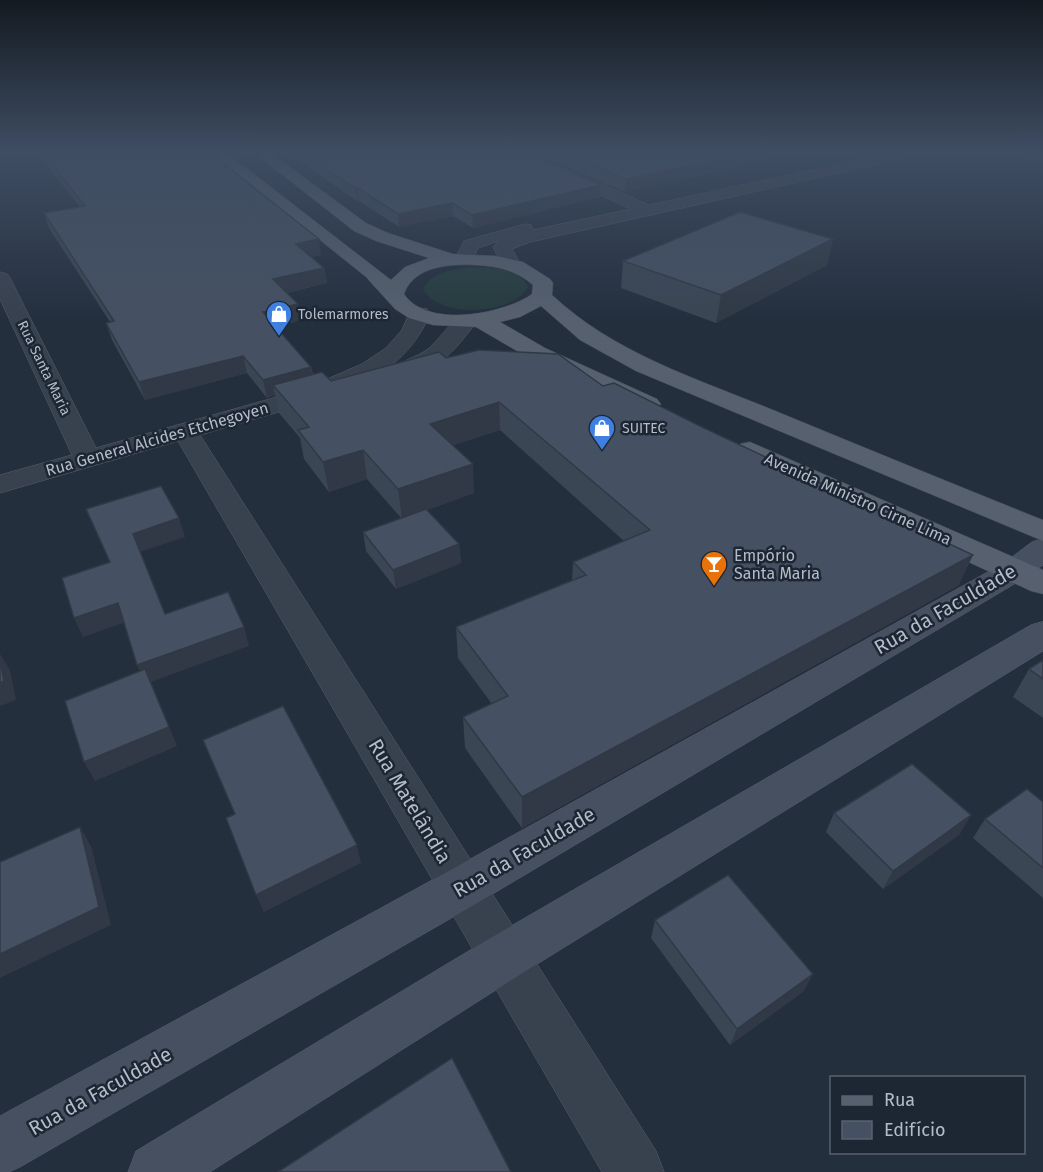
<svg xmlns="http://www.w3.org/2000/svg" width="1043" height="1172" font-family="'Fira Sans',sans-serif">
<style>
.green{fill:#263c3f}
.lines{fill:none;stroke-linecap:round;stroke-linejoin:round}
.street-casing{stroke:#565f6c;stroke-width:1}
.secondary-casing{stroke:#565f6c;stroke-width:1}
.primary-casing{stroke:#414a57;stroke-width:1}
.street{fill:#38414e;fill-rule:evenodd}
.secondary{fill:#465061;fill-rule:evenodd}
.primary{fill:#56606e;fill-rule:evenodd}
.wall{fill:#3b4654}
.shaded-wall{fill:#303945}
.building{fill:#455162;stroke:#303945;stroke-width:1.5}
.labels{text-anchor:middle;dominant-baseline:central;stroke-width:5;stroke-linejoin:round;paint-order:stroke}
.far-poi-label{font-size:14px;fill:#b4bcc9;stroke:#1d2633;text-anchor:start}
.far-street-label{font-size:14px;fill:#b4bcc9;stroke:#1d2633}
.street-label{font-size:16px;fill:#b4bcc9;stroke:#1d2633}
.poi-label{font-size:16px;fill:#b4bcc9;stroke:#1d2633;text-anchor:start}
.near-street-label{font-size:20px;fill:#b4bcc9;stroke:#1d2633}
</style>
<rect width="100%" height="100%" fill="#242f3e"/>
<path class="green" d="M476,267C495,268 518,268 528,286C515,316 435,319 423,288C435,270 456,269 476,267Z"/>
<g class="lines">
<g class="street-casing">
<g id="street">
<polygon points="514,154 532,154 649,205 887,154 912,154 905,158 530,242 512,249 520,263 517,267 503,267 493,247 499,241 478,248 471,263 457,263 455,259 464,241 525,224 531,225 533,230 631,209 516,157"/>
<path d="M0,272L7,274L10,278L96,448L316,386L318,383L362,364L386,348L402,330L411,309L419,308L427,309L430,314C412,357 376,382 332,394L330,397L200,435L656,1151L664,1172H602L178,441L0,493V475L72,455L0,299Z"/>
<path d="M466,315L474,316L477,321C459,346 427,386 392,377L388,372C395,363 418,357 428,349C441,339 451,318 466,315Z"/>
</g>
</g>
<g class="secondary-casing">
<g id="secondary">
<polygon points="1043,539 1043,565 1026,577 479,902 20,1167 9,1172 0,1172 0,1116 447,872 1004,563 1032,542"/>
<polygon points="1043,622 1043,651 521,974 210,1172 128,1172 136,1151 487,940 1031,625"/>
</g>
</g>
<g class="primary-casing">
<g id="primary">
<path d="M213,154H228L391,280L405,267L429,258L376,241L354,231L256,154H272L366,223L388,233L453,254L496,256L523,262L550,279L553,283L552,295C614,353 695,378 773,410C863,447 953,484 1043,520V541L636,371L580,340L541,306L520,317L500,322L545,348L657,399L661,404L657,409L648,412L639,409L529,358L476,327L433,325L409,318L395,309L366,277ZM475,265C497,266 516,270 533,285L532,294C504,314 427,329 404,294C414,266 449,264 475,265Z"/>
<polygon points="750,442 1043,570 1043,594 1031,591 740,456 736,450 740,444"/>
</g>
</g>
<use href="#street" class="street"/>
<use href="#secondary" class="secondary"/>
<use href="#primary" class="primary"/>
</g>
<g class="wall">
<polygon points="38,154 211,154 321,255 311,257 324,268 327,283 287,293 301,320 276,327 311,367 313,374 331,381 446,358 603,386 959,585 522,828 465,748 463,717 492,704 458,658 456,627 572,580 573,562 624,541 500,430 453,445 474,493 427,510 459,544 461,563 396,589 366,551 363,532 401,518 367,479 329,492 304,459 300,438 279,413 275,395 267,398 247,373 145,400 112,340 106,323 110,322 49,228 44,213 80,207"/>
<polygon points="289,154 529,154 601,185 600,197 473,228 453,216 399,227 359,201 357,201"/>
<polygon points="537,154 787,154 748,162 747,166 625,192"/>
<polygon points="1013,154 1043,154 1043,162"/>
<polygon points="833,239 827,265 716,323 621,288 623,261"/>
<polygon points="1043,660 1043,718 1013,697 1029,669"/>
<polygon points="1043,802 1043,898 973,838 985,819"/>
<polygon points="834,813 960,834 883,889 826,832"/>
<polygon points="655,920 804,991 730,1045 651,938"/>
</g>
<g class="shaded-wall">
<polygon points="743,154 787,154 748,162 747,166 625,192 626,179"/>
<polygon points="601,185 600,197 473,228 472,215"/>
<polygon points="355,188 358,188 359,201 357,201"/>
<polygon points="452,203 453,216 399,227 398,214"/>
<polygon points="319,239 321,255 298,260 296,244"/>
<polygon points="833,239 827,265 716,323 721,295"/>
<polygon points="324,268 327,283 276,295 273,279"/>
<polygon points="298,304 301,320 267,329 263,312"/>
<polygon points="243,356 247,373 145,400 139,382"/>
<polygon points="311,367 314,384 273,385 275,395 267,398 263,380"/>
<polygon points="499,402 500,430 433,452 430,424"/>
<polygon points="363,450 367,479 329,492 323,462"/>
<polygon points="473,464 474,493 402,519 398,489"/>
<polygon points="179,518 185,537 140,552 133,534"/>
<polygon points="459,544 461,563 396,589 393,570"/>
<polygon points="973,555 959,585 522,828 522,797"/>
<polygon points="118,603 126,622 83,637 74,618"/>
<polygon points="244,627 249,646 151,682 177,746 95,781 84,762 146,684 137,665"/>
<polygon points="0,654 10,670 16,700 0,706"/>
<polygon points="971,815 960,834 883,889 893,871"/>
<polygon points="80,827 91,846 111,925 0,978 0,954"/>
<polygon points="357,845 361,863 264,912 256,895"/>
<polygon points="813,974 804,991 730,1045 737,1029"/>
</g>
<g class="building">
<polygon points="44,154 211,154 319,239 296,244 324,268 273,279 298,304 263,312 311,367 263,380 243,356 139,382 106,323 114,321 44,213 85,206"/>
<polygon points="304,154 529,154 601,185 472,215 452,203 398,214 358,188 355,188"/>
<polygon points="564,154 749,154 626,179"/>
<polygon points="740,212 833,239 721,295 623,261"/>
<polygon points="479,350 558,354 603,386 614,383 702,427 973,555 522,797 463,717 508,696 456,627 586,575 573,562 650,530 499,402 430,424 473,464 398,489 363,450 323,462 298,430 309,427 273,385 322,372 331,381 439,352 446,358"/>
<polygon points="161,486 179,518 133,534 165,614 228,592 244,627 137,665 118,603 74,618 62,578 110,562 86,509"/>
<polygon points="426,509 459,544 393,570 363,532"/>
<polygon points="0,659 4,681 0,683"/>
<polygon points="1043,660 1043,679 1029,669"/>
<polygon points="145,669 169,727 84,762 65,701"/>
<polygon points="283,706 357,845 256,895 226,818 235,814 203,740"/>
<polygon points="912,764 971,815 893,871 834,813"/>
<polygon points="1027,789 1043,802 1043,868 985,819"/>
<polygon points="80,827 99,907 0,954 0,862"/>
<polygon points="728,875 813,974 737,1029 655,920"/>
<polygon points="452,1058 511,1172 278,1172"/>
</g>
<linearGradient id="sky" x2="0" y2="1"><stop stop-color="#141a22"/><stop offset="0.48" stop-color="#3f4d63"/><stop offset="1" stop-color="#3f4d63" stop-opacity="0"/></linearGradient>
<rect width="1043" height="318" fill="url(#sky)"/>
<defs>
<g id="shop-pin" transform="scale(1.35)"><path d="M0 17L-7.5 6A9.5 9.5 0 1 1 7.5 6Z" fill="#3f7fe0" stroke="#1d2633"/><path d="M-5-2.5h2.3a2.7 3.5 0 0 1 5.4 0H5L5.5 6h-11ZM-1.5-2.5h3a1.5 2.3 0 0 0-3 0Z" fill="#fff"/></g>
<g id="bar-pin" transform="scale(1.35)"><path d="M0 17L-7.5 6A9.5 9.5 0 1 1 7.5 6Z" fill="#e8710a" stroke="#1d2633"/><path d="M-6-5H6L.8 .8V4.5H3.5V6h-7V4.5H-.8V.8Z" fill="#fff"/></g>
</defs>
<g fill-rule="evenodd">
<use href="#shop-pin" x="279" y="314"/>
<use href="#shop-pin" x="602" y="428"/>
<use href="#bar-pin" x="714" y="564"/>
</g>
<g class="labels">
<g class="far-poi-label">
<text x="298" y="314">Tolemarmores</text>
<text x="622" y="428">SUITEC</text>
</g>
<g class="far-street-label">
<text transform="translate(44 368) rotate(64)">Rua Santa Maria</text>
</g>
<g class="street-label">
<text transform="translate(157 439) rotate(-16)">Rua General Alcides Etchegoyen</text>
<text transform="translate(858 499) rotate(24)">Avenida Ministro Cirne Lima</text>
</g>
<g class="poi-label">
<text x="734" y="555">Empório<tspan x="734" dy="18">Santa Maria</tspan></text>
</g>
<g class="near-street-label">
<text transform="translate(945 609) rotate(-30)">Rua da Faculdade</text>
<text transform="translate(410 801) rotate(59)">Rua Matelândia</text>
<text transform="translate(524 852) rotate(-30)">Rua da Faculdade</text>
<text transform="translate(100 1091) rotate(-29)">Rua da Faculdade</text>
</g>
</g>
<rect x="830" y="1076" width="195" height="78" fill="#1d2633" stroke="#59626f" stroke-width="1.5"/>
<rect x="842" y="1096" width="30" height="9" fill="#56606e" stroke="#59626f" stroke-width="1.5"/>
<text x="884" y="1106" font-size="18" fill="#b4bcc9">Rua</text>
<rect x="842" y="1121" width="30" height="18" fill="#455162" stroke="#59626f" stroke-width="1.5"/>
<text x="884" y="1136" font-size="18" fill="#b4bcc9">Edifício</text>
</svg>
